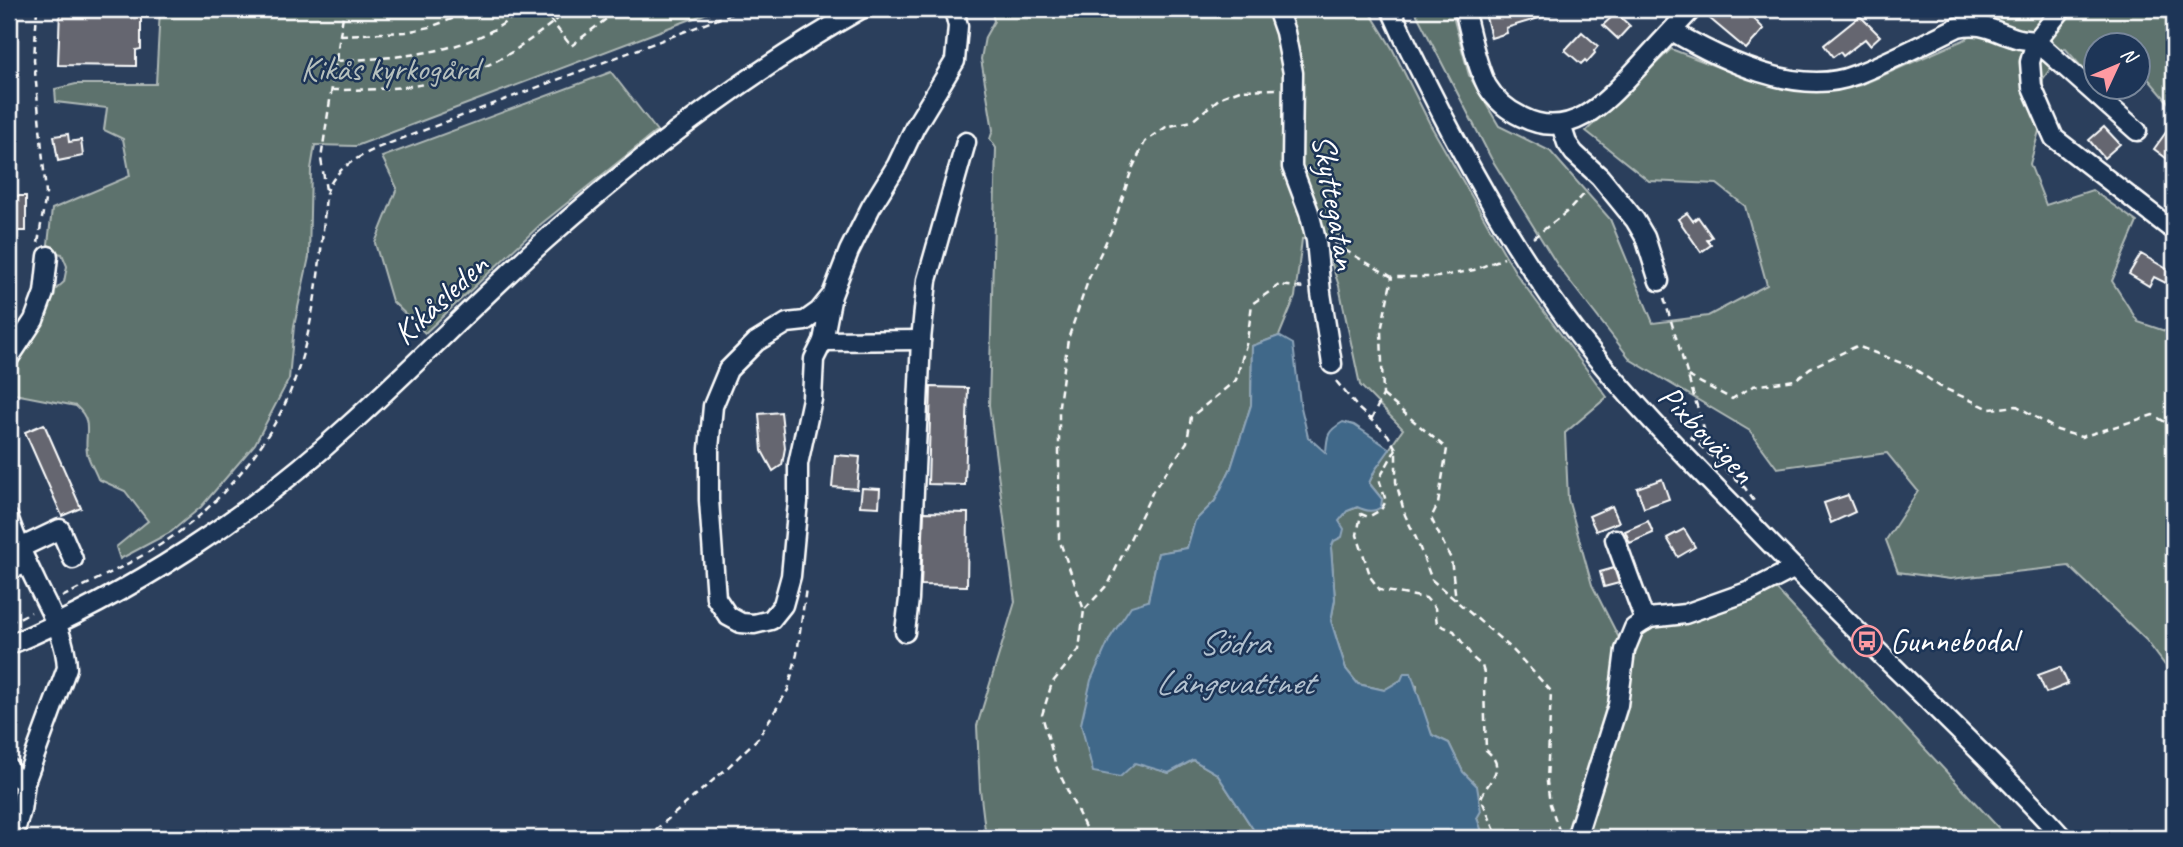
<svg xmlns="http://www.w3.org/2000/svg" width="2183" height="847" font-family="Caveat,sans-serif">
<style>
.green{fill:#5d726d;stroke:#aeb8b6;stroke-width:2}
.water{fill:#416789;stroke:#8da4b8;stroke-width:2}
.building{fill:#65666f;stroke:#fff;stroke-width:2}
.lines{fill:none;stroke-linecap:round;stroke-linejoin:round}
.minor-casing{stroke:#fff;stroke-width:23}
.path{stroke:#fff;stroke-width:2.5;stroke-dasharray:7 5;stroke-linecap:butt}
.minor{stroke:#1d3557;stroke-width:18}
.labels{text-anchor:middle;dominant-baseline:central;stroke-width:5;stroke-linejoin:round;paint-order:stroke}
.park-label{font-size:33px;fill:#b6c0bd;stroke:#1d3557}
.street-label{font-size:33px;fill:#fff;stroke:#1d3557}
.poi-label{font-size:33px;fill:#fff;stroke:#1d3557;text-anchor:start}
.water-label{font-size:35px;font-style:italic;fill:#b3c2d0;stroke:#1d3557}
</style>
<rect width="100%" height="100%" fill="#2b3f5c"/>
<filter id="ink" filterUnits="userSpaceOnUse"><feTurbulence type="fractalNoise" baseFrequency=".0143" numOctaves="2"/><feDisplacementMap in="SourceGraphic" scale="14" xChannelSelector="R" yChannelSelector="G"/><feConvolveMatrix kernelMatrix="1 2 1 2 8 2 1 2 1" color-interpolation-filters="sRGB"/></filter>
<g filter="url(#ink)">
<g class="green">
<path d="M160,9H718L356,146L315,145L311,169L309,257L294,326L289,379L255,444L201,507L171,532L120,559L116,547L148,521L125,491L98,479C95,471 89,461 87,453C84,433 94,422 76,406L9,393V371L30,341L55,290L64,282L67,266L62,254L52,252L48,244L52,209L130,176L123,139L104,130L107,108L56,102L55,89L76,84H156Z"/>
<polygon points="991,9 1368,9 1392,48 1431,126 1517,275 1607,397 1565,433 1568,499 1592,585 1618,636 1776,589 2008,838 1462,838 1464,836 1483,837 1477,818 1477,786 1463,772 1449,743 1432,735 1417,694 1417,686 1401,680 1384,690 1358,684 1346,669 1331,621 1335,599 1331,548 1339,521 1347,511 1382,499 1369,483 1375,470 1403,429 1360,385 1339,286 1328,253 1347,241 1342,235 1320,239 1302,239 1295,297 1279,336 1252,346 1251,405 1231,468 1215,501 1195,521 1187,548 1158,553 1148,601 1134,762 1169,773 1193,760 1217,774 1257,835 1257,838 986,838 980,789 977,726 1015,602 989,405 996,148 990,139 993,130 981,59 985,37 994,21"/>
<polygon points="1414,9 1451,9 1469,75 1499,126 1550,151 1610,219 1653,323 1708,316 1767,285 1745,206 1717,184 1649,181 1586,131 1671,49 1749,79 1831,91 1861,85 1966,39 1988,17 2041,17 2047,9 2174,9 2174,109 2138,67 2138,46 2096,46 2095,70 2086,72 2065,48 2043,79 2042,120 2030,164 2046,205 2092,190 2137,222 2112,281 2138,322 2174,334 2174,677 2146,640 2069,566 1950,579 1898,572 1886,540 1918,491 1887,453 1777,468 1750,431 1631,360 1558,266 1491,158"/>
<polygon points="611,72 657,131 541,224 425,333 392,301 375,243 397,188 382,157"/>
</g>
<path class="water" d="M1279,336L1293,344L1300,403L1308,437L1326,453C1327,436 1327,431 1343,422L1354,425L1390,449L1375,470L1369,483L1382,499L1381,507C1373,513 1366,511 1357,507L1347,511L1339,521L1344,529L1342,537L1334,541L1331,548L1335,599L1331,621L1346,669L1358,684L1384,690L1401,680L1404,673H1411L1432,735L1449,743L1463,772L1477,786L1481,811L1477,818L1484,837L1257,838V835L1217,774L1193,760L1169,773L1135,763L1120,777L1093,772L1081,724L1091,680L1110,638L1131,606L1148,601L1158,553L1187,548L1195,521L1215,501L1231,468L1251,405L1252,346Z"/>
<g class="building">
<polygon points="60,9 141,9 141,49 136,50 136,66 58,65"/>
<polygon points="1499,9 1559,9 1559,12 1506,28 1507,33 1491,38 1485,13"/>
<polygon points="1717,9 1748,9 1757,17 1754,19 1764,29 1746,49 1709,18"/>
<polygon points="1616,13 1630,26 1618,39 1603,25"/>
<polygon points="1860,16 1880,36 1870,45 1865,39 1843,56 1840,52 1833,57 1824,45"/>
<polygon points="1582,32 1598,46 1594,51 1595,53 1587,62 1585,60 1581,64 1565,50"/>
<polygon points="2174,121 2174,164 2154,149"/>
<polygon points="2104,127 2120,144 2104,158 2089,140"/>
<polygon points="68,134 69,142 81,140 83,156 58,161 54,136"/>
<rect x="9" y="196" width="17" height="35"/>
<polygon points="1687,213 1693,221 1698,217 1712,237 1707,240 1711,245 1701,252 1678,219"/>
<polygon points="2141,254 2174,273 2174,287 2154,277 2149,286 2129,274"/>
<polygon points="931,387 968,388 965,485 928,484"/>
<polygon points="781,412 785,448 782,465 773,471 762,451 759,414"/>
<polygon points="44,424 81,508 62,516 25,432"/>
<polygon points="835,455 860,457 857,489 832,487"/>
<polygon points="1662,479 1669,499 1644,508 1637,488"/>
<polygon points="862,488 880,489 879,507 860,506"/>
<polygon points="1848,495 1855,512 1831,523 1824,503"/>
<polygon points="1612,506 1619,522 1596,531 1589,516"/>
<polygon points="924,512 968,513 967,586 921,585"/>
<polygon points="1648,521 1653,533 1630,543 1625,531"/>
<polygon points="1684,529 1695,547 1678,557 1667,538"/>
<polygon points="1614,568 1619,583 1604,587 1600,572"/>
<polygon points="2060,667 2068,684 2046,693 2038,675"/>
</g>
<g class="lines">
<g class="minor-casing">
<g id="minor">
<polyline points="1277,9 1285,32 1293,73 1292,167 1309,212 1316,240 1321,293 1332,364"/>
<path d="M1391,9C1406,45 1425,80 1443,116C1483,193 1526,267 1579,336C1626,396 1679,450 1732,504C1772,545 1812,587 1853,627C1924,697 1996,765 2063,838"/>
<path d="M1464,9C1470,32 1476,65 1487,86C1496,101 1507,110 1522,117C1573,143 1609,98 1641,64C1658,45 1675,27 1692,9"/>
<path d="M1672,31C1720,59 1798,98 1855,75C1890,62 1924,43 1958,27C1982,22 1991,30 2013,37C2020,40 2028,40 2036,41L2062,9"/>
<polyline points="1561,125 1567,143 1574,153 1600,177 1635,220 1645,237 1659,281"/>
<polyline points="2137,131 2036,41 2030,62 2032,87 2054,138 2169,227"/>
<polyline points="832,295 819,311 805,321 787,323 756,342 728,370 713,406 709,449 709,500 716,598 728,616 741,623 754,624 771,620 783,605 791,576 798,502 798,464 812,399 814,359 823,341 832,295 849,251 871,207 897,165 915,127 955,61 958,26 954,9"/>
<polyline points="823,341 921,340"/>
<polyline points="9,358 34,320 44,293 48,256"/>
<path d="M9,519C16,540 25,560 35,580C48,608 66,636 67,668L25,782L21,810L13,838"/>
<polyline points="1615,539 1645,621"/>
<polyline points="20,548 60,529 73,559"/>
<polyline points="9,570 27,563"/>
<polyline points="905,632 909,599 921,340 927,280 966,142"/>
<path d="M9,645C129,595 250,516 346,428C414,367 477,301 545,240C642,154 747,73 861,9"/>
<polyline points="9,768 11,774 25,782"/>
<polyline points="1576,838 1618,705 1625,650 1634,628 1649,618 1685,614 1750,591 1795,568"/>
</g>
</g>
<g class="path">
<polyline points="37,9 34,60 46,194 38,243"/>
<polyline points="542,9 571,46 619,9"/>
<polyline points="141,17 151,14 151,9"/>
<polyline points="340,35 406,32 430,27 479,9"/>
<path d="M336,61C401,57 472,55 522,9"/>
<path d="M332,90C391,90 453,87 505,56C528,43 549,25 571,9"/>
<polyline points="326,190 321,159 344,9"/>
<polyline points="1533,238 1569,210 1588,190"/>
<polyline points="1334,244 1392,277 1438,277 1474,270 1504,258"/>
<polyline points="1664,298 1704,429 1704,438 1699,444"/>
<polyline points="1688,376 1732,399 1753,386 1795,380 1810,368 1857,346 1912,367 1939,386 1990,409 2017,406 2057,430 2081,437 2153,415 2174,427"/>
<polyline points="1336,381 1359,409 1388,435 1396,449 1396,482 1405,515 1416,538 1432,580 1511,648 1551,691 1547,782 1550,804 1560,833"/>
<polyline points="1383,395 1447,449 1438,504 1431,518 1451,559 1456,600"/>
<polyline points="1371,420 1383,395 1381,331 1392,277"/>
<polyline points="1690,436 1745,488 1754,501"/>
<path d="M1396,449L1379,479L1386,501L1381,510L1368,517L1361,514L1357,535L1371,578L1380,590L1426,598L1435,608L1437,624L1454,631L1474,659L1482,666L1485,676L1484,688L1486,750C1508,769 1489,778 1481,798L1498,838"/>
<path d="M62,597C103,576 146,557 183,529C225,498 274,437 292,387C315,326 321,258 326,194C334,169 355,159 377,148L744,9"/>
<polyline points="1085,609 1109,583 1153,491 1187,442 1191,417 1236,380 1247,341 1252,304 1279,285 1305,288"/>
<polyline points="9,623 31,612"/>
<polyline points="646,838 725,770 758,738 788,690 797,654 806,588"/>
<polyline points="1090,838 1056,766 1042,715 1052,683 1079,650 1084,610 1059,539 1059,405 1068,339 1089,278 1112,229 1132,169 1145,142 1166,127 1192,121 1221,97 1240,90 1278,89"/>
<polyline points="1535,838 1545,838"/>
</g>
<use href="#minor" class="minor"/>
</g>
</g>
<defs>
<g id="bus-ring" transform="scale(1.575)"><circle r="9.5" fill="#1d3557" stroke="#ff9aa2" stroke-width="1.5"/><path d="M-5-6H5V4H4V6H2V4H-2V6H-4V4H-5ZM-3.5-4V0h7V-4ZM-3.5 1.2v1.5H-2V1.2ZM2 1.2v1.5H3.5V1.2Z" fill="#ff9aa2"/></g>
</defs>
<g fill-rule="evenodd">
<use href="#bus-ring" x="1867" y="641"/>
</g>
<g class="labels">
<g class="park-label">
<text x="390" y="69">Kikås kyrkogård</text>
</g>
<g class="street-label">
<text transform="translate(1335 202) rotate(80)">Skyttegatan</text>
<text transform="translate(440 299) rotate(-43)">Kikåsleden</text>
<text transform="translate(1707 434) rotate(46)">Pixbovägen</text>
</g>
<g class="poi-label">
<text x="1890" y="641">Gunnebodal</text>
</g>
<g class="water-label">
<text x="1234" y="642">Södra<tspan x="1234" dy="40">Långevattnet</tspan></text>
</g>
</g>
<rect width="2183" height="847" fill="none" stroke="#1d3557" stroke-width="35"/>
<rect x="18" y="18" width="2148" height="812" fill="none" stroke="#fff" stroke-width="2.5" filter="url(#ink)"/>
<g transform="translate(2117 66) rotate(46)"><circle r="33" fill="#1d3557" stroke="#77869a" stroke-width="2"/>
<path d="M0-5L12 26L0 18L-12 26Z" fill="#ff9aa2"/>
<text y="-10" font-size="19" font-weight="bold" text-anchor="middle" fill="#ffffff">N</text>
</g>
</svg>
